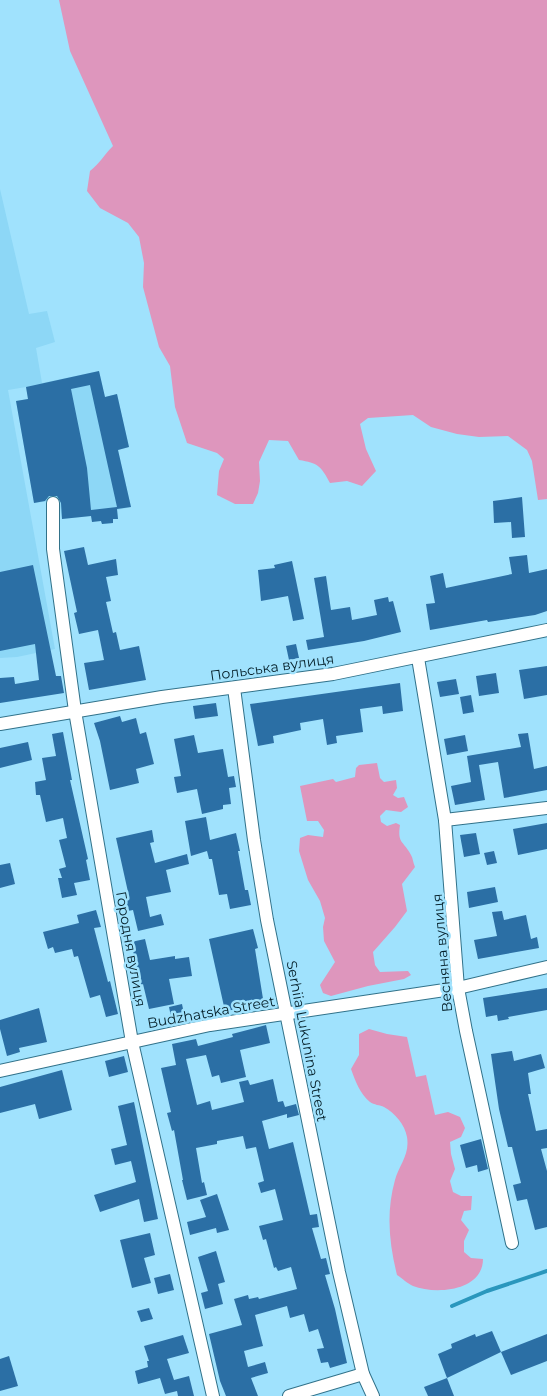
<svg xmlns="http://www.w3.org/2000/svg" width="547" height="1396" font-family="Montserrat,sans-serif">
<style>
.built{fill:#8dd7f6}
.green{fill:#de96bd}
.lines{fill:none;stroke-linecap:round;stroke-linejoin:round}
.stream{stroke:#2a97bd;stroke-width:4}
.building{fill:#2b6fa5;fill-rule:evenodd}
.street-casing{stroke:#31728a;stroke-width:14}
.street{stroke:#fff;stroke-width:12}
.labels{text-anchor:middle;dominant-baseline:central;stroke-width:5;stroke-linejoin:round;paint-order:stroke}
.street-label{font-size:14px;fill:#05202a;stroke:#a0e2fd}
</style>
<rect width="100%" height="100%" fill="#a0e2fd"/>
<polygon class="built" points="0,189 29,314 47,311 55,342 36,348 42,383 99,371 105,397 117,394 129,447 118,450 131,507 117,510 118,519 113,519 113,523 102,524 101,521 91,516 62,519 59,500 34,503 16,401 28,399 26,387 8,390 55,649 17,657 0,658"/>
<g class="green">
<path d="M59,0H547V499L538,500L532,461L527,450L508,436L479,437L457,434L431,427L413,415L368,418L360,424L366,449L376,471L362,486L347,481L330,483C321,466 318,463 299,460L288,441L269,440L259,462L260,481L258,493L253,504H235L217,495L219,471L224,459L217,453L187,443L175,407L170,366L159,347L143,287L144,263L139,237L128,223L100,208L87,191L90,171C100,163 104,155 113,146L70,51Z"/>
<path d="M377,763L380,778L384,782L396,780L397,788L393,795L398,798L404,797L408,807L401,812L386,810L380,816L381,822L387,826L396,823L400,825C397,844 404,841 411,855C413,858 413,863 415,867L402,884L407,911L395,927L373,952L375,965L380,972L408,971L411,975L404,979L368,986L331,996L323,993L320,985L335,962L324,941L323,927L325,918L320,901L308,880L299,851L300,838L308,835L323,837L324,830L318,821H307L300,786L333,779L336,782L355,777L356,768L359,765Z"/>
<path d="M369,1029L387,1034L407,1037L416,1077L426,1075L435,1115L448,1112L460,1117L465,1128L461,1137L450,1142L451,1154L455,1169L450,1181L453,1192L461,1196H472L471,1210L464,1211L461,1220L469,1230L464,1241V1252L471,1258L483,1259C483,1291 436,1295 413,1286C408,1284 402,1278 397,1275C389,1243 386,1212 395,1180C399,1165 410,1155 407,1137C405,1125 395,1113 384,1107C380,1105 374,1105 370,1102C360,1094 355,1080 351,1069L359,1055V1034Z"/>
</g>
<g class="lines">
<polyline class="stream" points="452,1306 487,1291 547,1271"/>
</g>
<g class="building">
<path d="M99,371L105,397L117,394L129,447L118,450L131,507L117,509L118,519H113V523L102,524L101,521L92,522L91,516L62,519L61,503L57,496H49L45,501L34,503L16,401L28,399L26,387ZM90,385L117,507L91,510L87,468L71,389Z"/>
<polygon points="522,497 525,537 512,538 511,522 494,523 493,501"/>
<polygon points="84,547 88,565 116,559 118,575 106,577 111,601 106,602 113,633 116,632 120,650 139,646 146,680 89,690 84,663 104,660 98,630 79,634 74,613 77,612 64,551"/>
<polygon points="527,555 529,573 547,569 547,611 535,615 488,622 487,620 430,630 426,604 435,603 430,576 443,573 446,588 512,574 509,557"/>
<polygon points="292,561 304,619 293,621 288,596 261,601 258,570 275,568 274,565"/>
<polygon points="33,565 56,676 61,676 64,693 0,703 0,678 14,677 15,684 39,680 35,644 0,651 0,572"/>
<polygon points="326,576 331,610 350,607 352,620 377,615 374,600 388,597 389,602 393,601 401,632 364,641 308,650 306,640 324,637 314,578"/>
<polygon points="296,644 299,658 289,660 286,646"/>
<polygon points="547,666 547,695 524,699 519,670"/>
<polygon points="496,673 499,693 479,696 476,676"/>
<polygon points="456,679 459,694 440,697 437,682"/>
<polygon points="400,683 403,711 383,714 382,706 360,709 363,732 336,736 337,743 327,745 323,719 300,723 301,730 273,736 274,743 258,746 250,704"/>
<polygon points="471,695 474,712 463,714 460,697"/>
<polygon points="216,703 218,716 195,719 193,706"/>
<polygon points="120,716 122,722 136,718 140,734 146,732 154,764 136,769 139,783 110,790 100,741 94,723"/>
<polygon points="63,732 72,780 70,780 88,859 86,860 90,880 74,883 77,895 62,898 58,878 62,878 59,869 66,867 59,840 67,838 63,818 46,822 40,795 36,795 35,782 46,780 42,758 56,756 52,734"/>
<polygon points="528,733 534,769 547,766 547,790 504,798 498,762 479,765 485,800 455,805 451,786 471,782 467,756 521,747 518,734"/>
<polygon points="194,735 198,753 223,749 228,777 234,776 236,787 229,788 231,804 223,805 223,809 202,814 197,789 177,793 174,777 181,776 174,739"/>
<polygon points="465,735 468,751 447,755 444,739"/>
<polygon points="28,742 32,760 0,768 0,748"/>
<polygon points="206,817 210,840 236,833 240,851 238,851 245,890 248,890 251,905 230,909 227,894 219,895 212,859 209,859 207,851 191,856 185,821"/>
<polygon points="547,823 547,849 518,855 513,829"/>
<polygon points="152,830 154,842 150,843 155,863 187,854 189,864 166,870 171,892 146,897 150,917 161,914 164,925 138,931 133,910 128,911 123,893 128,892 116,838"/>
<polygon points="476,833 480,854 464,857 460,835"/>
<polygon points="494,851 497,863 487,865 484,853"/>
<polygon points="10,863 15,884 0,888 0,865"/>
<polygon points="495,887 498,902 469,908 467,892"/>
<polygon points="96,910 101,927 94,928 108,982 110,981 118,1014 106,1017 100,995 90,998 78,956 74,957 72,949 55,953 53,947 48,949 43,932 79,923 77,915"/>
<polygon points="502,911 504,920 526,915 531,939 537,937 539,948 478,959 474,940 497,936 492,912"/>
<polygon points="253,929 258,948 255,949 264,1005 225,1011 209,939"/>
<polygon points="145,939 150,960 175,956 175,959 189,957 192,976 169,979 174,1004 149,1009 143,984 141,985 131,942"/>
<polygon points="547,988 547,1010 508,1017 509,1019 498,1021 497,1015 486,1017 483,998"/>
<polygon points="182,1004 185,1019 172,1022 169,1007"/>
<polygon points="39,1008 47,1042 19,1048 20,1052 7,1056 0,1029 0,1020"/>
<polygon points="266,1025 270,1043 240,1050 246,1077 221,1083 219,1075 212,1077 206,1055 186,1059 197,1105 210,1101 212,1110 244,1102 239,1082 248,1080 250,1085 273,1079 278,1102 283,1101 285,1107 296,1104 299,1115 287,1118 287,1114 262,1121 269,1149 293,1142 310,1215 317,1214 319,1227 312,1228 321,1259 326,1258 330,1274 325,1275 335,1309 347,1363 330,1368 328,1362 321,1363 317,1349 324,1348 318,1329 309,1332 304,1314 290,1318 287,1306 255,1315 263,1346 244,1351 248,1367 265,1362 268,1373 251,1378 258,1396 226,1396 220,1381 209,1334 242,1325 234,1299 248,1295 249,1299 258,1297 259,1299 297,1289 291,1267 278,1271 276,1267 274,1268 266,1239 263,1240 259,1226 283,1220 275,1189 261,1193 258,1183 264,1181 256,1147 246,1149 243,1136 217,1141 217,1144 196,1148 202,1183 204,1182 207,1195 187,1200 182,1180 183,1180 174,1130 172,1131 167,1113 171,1112 161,1068 176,1065 172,1044 196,1039 198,1046 233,1037 232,1034"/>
<polygon points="512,1051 514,1061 541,1054 545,1068 528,1073 531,1094 528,1094 536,1131 547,1129 547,1148 541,1149 547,1171 547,1227 535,1230 527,1199 517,1201 513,1185 521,1183 512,1147 508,1147 499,1109 491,1054"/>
<polygon points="124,1056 128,1072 109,1077 105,1061"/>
<polygon points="62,1070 72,1110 39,1119 35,1104 0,1113 0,1087"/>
<polygon points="134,1102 158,1219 144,1222 139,1199 100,1212 94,1195 136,1182 131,1161 115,1165 111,1149 127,1145 118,1106"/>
<polygon points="481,1139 488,1169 478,1172 477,1165 466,1168 460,1145"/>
<polygon points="217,1194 229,1230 217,1233 216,1228 190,1235 187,1222 206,1217 200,1200"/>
<polygon points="150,1233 155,1255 144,1258 151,1283 132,1288 120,1240"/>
<polygon points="216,1251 225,1282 218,1284 223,1304 205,1309 201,1293 208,1291 198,1257"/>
<polygon points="170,1274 174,1290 158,1294 154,1278"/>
<polygon points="149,1308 153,1319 141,1322 137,1311"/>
<polygon points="492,1331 501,1352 447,1378 438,1354 452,1348 451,1344 475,1334 476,1337"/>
<polygon points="547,1334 547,1361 511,1375 501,1352"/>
<polygon points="183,1335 189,1353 167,1359 174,1380 189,1376 194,1396 178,1396 177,1391 165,1394 160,1378 138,1384 135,1371 148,1367 147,1361 149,1361 144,1346"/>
<polygon points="9,1356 18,1386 0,1391 0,1359"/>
<polygon points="447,1378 454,1396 428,1396 424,1387"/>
</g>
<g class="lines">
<g class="street-casing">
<g id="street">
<polyline points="53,503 53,549 75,711 132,1042 213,1396"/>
<polyline points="418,658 445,820 458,988 466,1031 512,1243"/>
<polyline points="234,688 254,840 267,920 339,1272 363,1374 373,1396"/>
<polyline points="0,724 162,697 333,674 547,630"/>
<polyline points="445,820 547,808"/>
<polyline points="0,1071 210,1025 458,988 547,967"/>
<polyline points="289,1396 363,1374"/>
</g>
</g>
<use href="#street" class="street"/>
</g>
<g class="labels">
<g class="street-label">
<text transform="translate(272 667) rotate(-8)">Польська вулиця</text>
<text transform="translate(131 949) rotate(80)">Городня вулиця</text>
<text transform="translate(442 953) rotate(-95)">Весняна вулиця</text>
<text transform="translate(211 1012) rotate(-10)">Budzhatska Street</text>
<text transform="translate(307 1041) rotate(79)">Serhiia Lukunina Street</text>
</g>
</g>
</svg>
